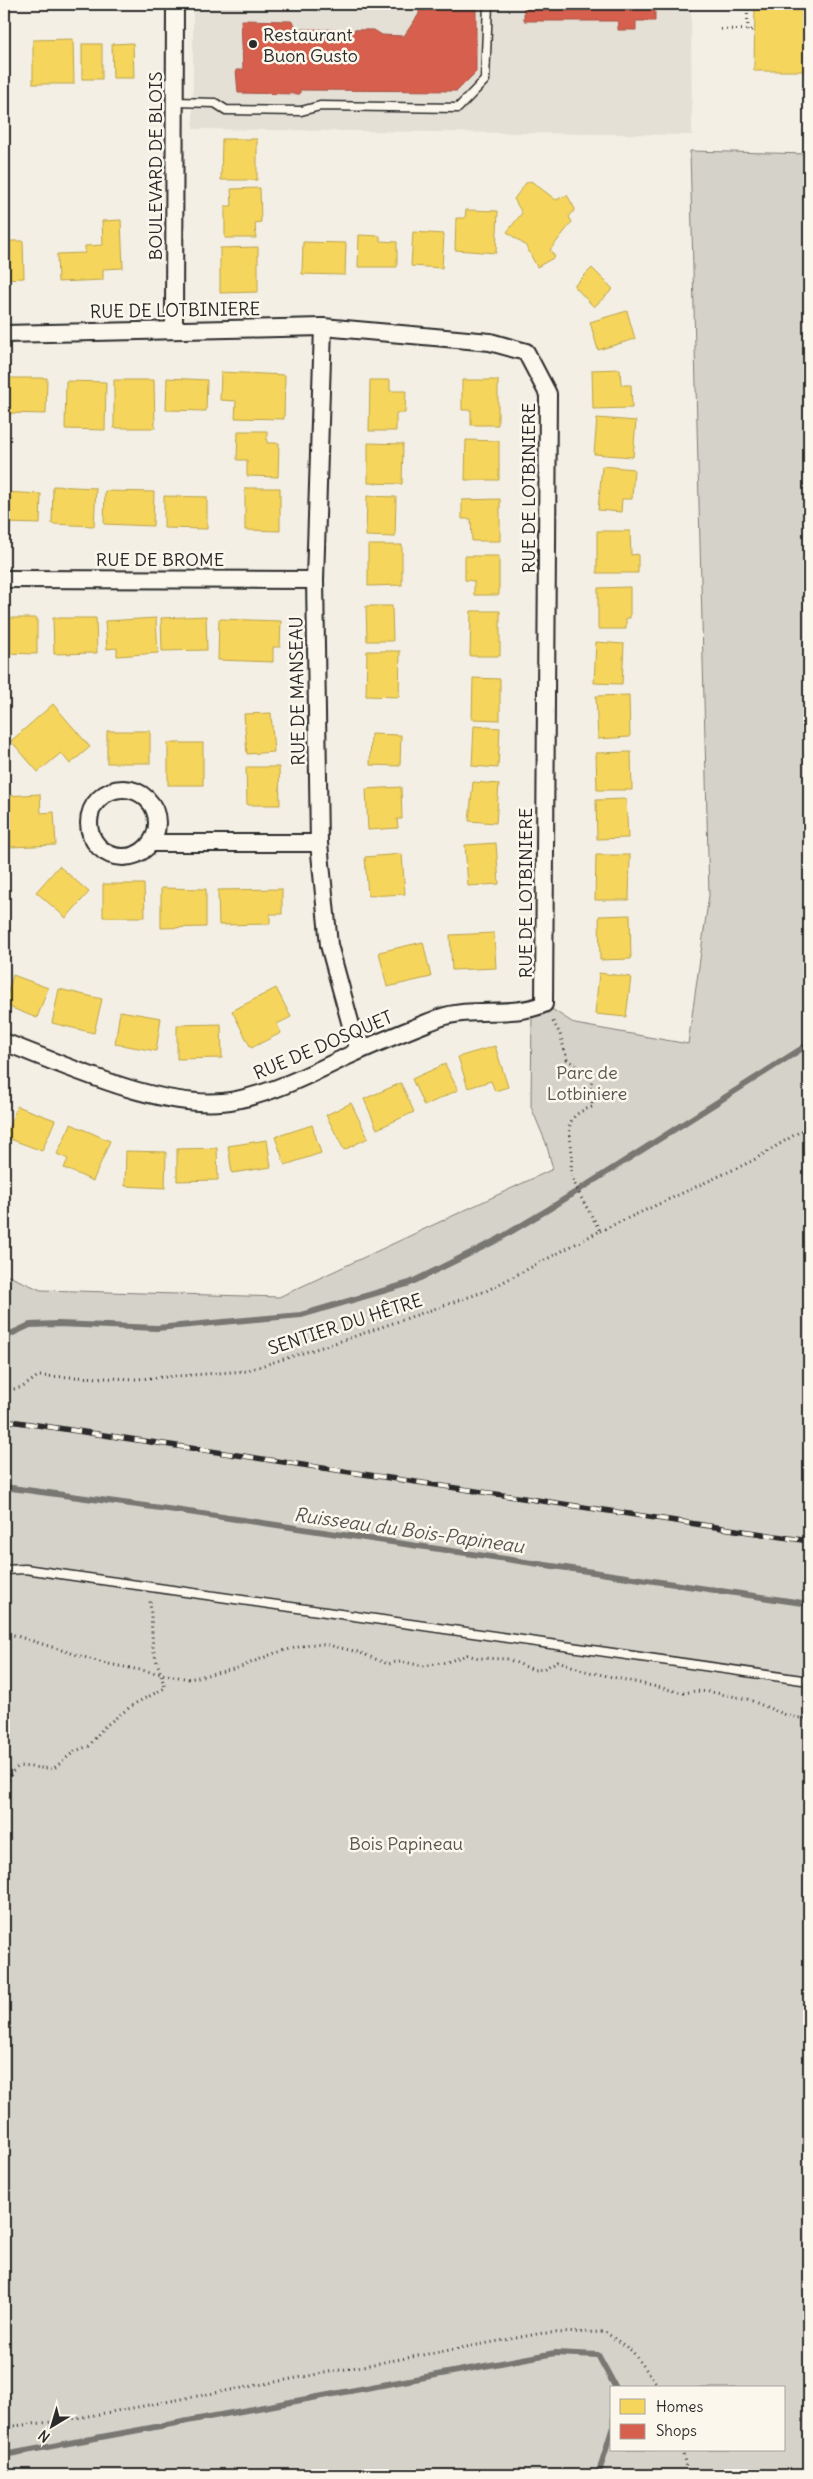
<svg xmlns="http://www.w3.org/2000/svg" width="813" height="2479" font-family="Delius,sans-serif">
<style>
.built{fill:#e4e0d6}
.green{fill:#d5d2c9;stroke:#807e7a;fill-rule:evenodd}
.homes{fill:#f6d55c;stroke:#b9a24d}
.shops{fill:#d6604d;stroke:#a35043}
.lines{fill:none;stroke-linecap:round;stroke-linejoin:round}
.stream{stroke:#787772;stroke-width:6}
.service-casing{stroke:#2b2b2b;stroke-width:11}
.minor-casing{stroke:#2b2b2b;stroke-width:20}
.path{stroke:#2b2b2b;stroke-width:3;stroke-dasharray:1 4;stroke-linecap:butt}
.service{stroke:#fbf7ec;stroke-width:8}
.minor{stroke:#fbf7ec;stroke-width:16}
.rail-casing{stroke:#2b2b2b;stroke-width:5.5}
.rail{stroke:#fbf7ec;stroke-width:4;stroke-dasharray:11;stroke-linecap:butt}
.poi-dot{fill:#2b2b2b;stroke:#fbf7ec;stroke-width:2}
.labels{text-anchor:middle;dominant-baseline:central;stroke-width:5;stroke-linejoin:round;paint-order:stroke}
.poi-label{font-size:18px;fill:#2b2b2b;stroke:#fbf7ec;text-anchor:start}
.street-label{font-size:18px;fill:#2b2b2b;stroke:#fbf7ec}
.park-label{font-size:18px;fill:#565552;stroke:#fbf7ec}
.water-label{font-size:19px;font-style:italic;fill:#585755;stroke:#fbf7ec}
</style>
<rect width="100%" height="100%" fill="#f3efe4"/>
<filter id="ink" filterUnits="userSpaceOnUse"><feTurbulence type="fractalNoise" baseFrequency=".02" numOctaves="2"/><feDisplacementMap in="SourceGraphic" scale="10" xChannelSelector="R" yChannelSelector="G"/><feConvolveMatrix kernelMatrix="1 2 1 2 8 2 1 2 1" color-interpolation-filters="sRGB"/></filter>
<g filter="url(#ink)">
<polygon class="built" points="193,4 691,4 692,135 193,129"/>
<path class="green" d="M690,151L809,154V2475H4V1274L41,1290L279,1297L553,1169L546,1143L531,1107L532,1010L544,1004L575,1024L688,1044L709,895ZM612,2388H784V2450H612Z"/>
<g class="homes">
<polygon points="755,4 809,4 809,71 754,71"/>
<polygon points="73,39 74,84 33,84 33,40"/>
<polygon points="133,43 134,78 113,78 112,44"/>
<rect x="82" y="44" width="20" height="35"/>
<polygon points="222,139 257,139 257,180 221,180"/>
<polygon points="531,181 556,200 567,195 575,209 569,217 572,222 550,250 555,257 537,267 526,246 507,232 522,213 514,199 526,183"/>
<polygon points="260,188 261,222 255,223 256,238 225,238 225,206 232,206 231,189"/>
<polygon points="466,210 498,211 496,253 455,250 456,218 465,218"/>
<polygon points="121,220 123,268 103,269 103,280 58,282 57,254 85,253 85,246 103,245 102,221"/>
<polygon points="413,232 444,234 442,268 411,266"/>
<polygon points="359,235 380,236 380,241 397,242 397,267 358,267"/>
<polygon points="4,241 23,241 24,278 4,279"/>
<polygon points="303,242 346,243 345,275 302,274"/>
<polygon points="258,247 258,292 220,293 220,248"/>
<polygon points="592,268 613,289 594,307 574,286"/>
<polygon points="627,311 635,339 598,350 590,322"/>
<polygon points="620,369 621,385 631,385 632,408 593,409 592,370"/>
<polygon points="221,372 285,375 284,419 235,418 236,401 220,400"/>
<polygon points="4,378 47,378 46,414 4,413"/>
<polygon points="167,378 207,380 206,411 166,410"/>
<polygon points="114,380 154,380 155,428 114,428"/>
<polygon points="370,380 390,380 390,391 406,391 405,413 396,413 396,431 369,431"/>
<polygon points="462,380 498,380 498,425 471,425 471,410 462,410"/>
<polygon points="66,381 106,382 105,430 65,429"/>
<polygon points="597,418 636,421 633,457 594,454"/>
<polygon points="238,431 267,431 267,443 279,443 278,477 247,476 247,460 237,460"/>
<polygon points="466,440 499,441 499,480 465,480"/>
<polygon points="368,443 403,444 402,484 368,483"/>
<polygon points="602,466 634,469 632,499 622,499 621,512 598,510"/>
<polygon points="53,486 96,488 94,526 52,524"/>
<polygon points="245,488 280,488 280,531 245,530"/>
<polygon points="105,491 154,492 153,526 104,524"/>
<polygon points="4,492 41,494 40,524 4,523"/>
<polygon points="164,496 207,497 207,529 164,528"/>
<polygon points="367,496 396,497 395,537 366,536"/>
<polygon points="500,499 500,541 472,541 471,519 462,519 462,500"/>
<polygon points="597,531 630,531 631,555 638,554 638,573 597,573"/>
<polygon points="368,545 402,545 402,585 368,586"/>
<polygon points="465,556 499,556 499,595 474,595 474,581 465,580"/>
<polygon points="630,587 630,618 626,618 626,629 598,629 598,588"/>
<polygon points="366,606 392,606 393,641 367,641"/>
<polygon points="471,611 500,611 500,656 470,656"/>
<polygon points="206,616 207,650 162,651 161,618"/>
<polygon points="4,618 37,618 37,654 4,653"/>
<polygon points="53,618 96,618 97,653 54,654"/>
<polygon points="156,618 158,653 117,656 117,648 107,649 105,621"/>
<polygon points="219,619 281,621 280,647 273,647 273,662 218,660"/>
<polygon points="596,642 624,644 622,684 594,683"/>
<polygon points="367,651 400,651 399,697 366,696"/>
<polygon points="473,678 500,679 500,720 472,719"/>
<polygon points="629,695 630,737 598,739 596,696"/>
<polygon points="53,704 90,747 70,764 61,753 38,772 11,741"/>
<polygon points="271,713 274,752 247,754 244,714"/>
<polygon points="474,726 500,728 498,768 472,766"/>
<rect x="107" y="731" width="43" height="32"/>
<polygon points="371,734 401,735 400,766 370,765"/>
<rect x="168" y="743" width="35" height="42"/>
<polygon points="631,752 632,790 597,790 596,753"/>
<polygon points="246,767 279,767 280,805 247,805"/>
<polygon points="473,782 499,784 496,823 469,821"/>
<polygon points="401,787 402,819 397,819 398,828 368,830 366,789"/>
<polygon points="40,794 41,813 54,812 56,845 10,847 7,796"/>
<polygon points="626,799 628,838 597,839 596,800"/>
<polygon points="496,843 499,884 468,886 465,845"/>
<polygon points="402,854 405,894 368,896 365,857"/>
<polygon points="596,855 630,855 629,900 595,900"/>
<polygon points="59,866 89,892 66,918 36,892"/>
<polygon points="103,884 144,884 145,917 103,917"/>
<polygon points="161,888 206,889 206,927 161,928"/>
<polygon points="282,889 282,914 270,914 270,924 219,925 218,890"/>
<polygon points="630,915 631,959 600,960 599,916"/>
<polygon points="494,933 496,968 452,970 450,935"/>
<polygon points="423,942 431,977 387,987 379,952"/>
<polygon points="599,973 631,977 626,1017 595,1014"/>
<polygon points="13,975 48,988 37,1018 4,1005"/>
<polygon points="276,988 291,1017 277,1024 281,1033 251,1048 232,1011"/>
<polygon points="59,989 102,999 94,1033 52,1023"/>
<polygon points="120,1011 161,1018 156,1051 115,1044"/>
<polygon points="221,1024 222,1058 177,1059 177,1025"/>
<polygon points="495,1046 508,1087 495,1091 491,1081 468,1088 458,1057"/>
<polygon points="445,1064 458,1090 424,1106 412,1079"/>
<polygon points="401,1083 414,1112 377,1129 364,1099"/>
<polygon points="351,1103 368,1138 344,1150 326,1115"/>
<polygon points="17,1106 55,1120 42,1151 5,1137"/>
<polygon points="71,1124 110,1141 93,1181 64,1168 68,1159 57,1154"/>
<polygon points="312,1125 321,1153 285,1165 275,1137"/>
<polygon points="267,1140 271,1167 232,1173 228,1146"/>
<polygon points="217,1148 218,1180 177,1181 177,1149"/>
<polygon points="126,1151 166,1152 165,1188 125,1186"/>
</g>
<g class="shops">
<polygon points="419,4 476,4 476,72 457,91 300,90 300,94 238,93 236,70 243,70 241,20 291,21 300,29 374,30 382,35 404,36 419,14"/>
<polygon points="524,4 655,4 655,21 636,21 636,30 618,30 618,21 524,21"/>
</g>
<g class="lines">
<g class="stream">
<polyline points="4,1337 30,1325 58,1324 157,1328 301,1315 410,1283 497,1240 549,1209 809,1044"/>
<polyline points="4,1487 175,1510 809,1604"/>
<polyline points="4,2455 555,2353 598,2355 616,2388"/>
<polyline points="598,2475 612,2430"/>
</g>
<g class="service-casing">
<g id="service">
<polyline points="175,102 215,103 226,110 301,111 320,106 458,108 485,80 488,4"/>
<polyline points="4,1570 25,1569 809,1681"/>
</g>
</g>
<g class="minor-casing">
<g id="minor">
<polyline points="323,327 315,580 319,843 329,945 358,1051"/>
<polyline points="174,329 175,4"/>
<path d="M4,334L323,327L490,342L526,352L548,394L544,1004C511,1018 473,1006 439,1018C409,1030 378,1042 348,1056C312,1073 276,1092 236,1100C169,1114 67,1066 4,1042"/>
<polyline points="4,579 315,580"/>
<circle cx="123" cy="823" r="34"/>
<polyline points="151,843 319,843"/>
</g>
</g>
<g class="path">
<polyline points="747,4 748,30"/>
<polyline points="721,29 753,30"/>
<polyline points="600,1231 752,1161 809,1126"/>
<path d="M4,1391L23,1387L38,1376L138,1379L245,1371L338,1342L486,1291L600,1231C592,1215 576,1192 572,1176C570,1170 572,1162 572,1156C571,1130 561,1117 592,1107V1084L589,1075L567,1059L560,1034L551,1018"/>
<polyline points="4,1632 103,1663 189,1679 238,1668 275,1653 310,1644 328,1645 358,1652 388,1664 400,1661 423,1666 447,1662 467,1655 479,1658 507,1659 534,1670 543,1669 558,1661 585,1671 684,1693 695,1691 711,1692 747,1699 791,1717 809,1719"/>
<polyline points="4,1788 7,1787 11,1773 19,1766 53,1769 75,1751 89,1746 104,1727 134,1704 165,1688 153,1649 150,1600"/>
<polyline points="4,2427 61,2421 543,2333 605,2332 632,2351 660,2388"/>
<polyline points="682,2450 688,2475"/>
</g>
<use href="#service" class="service"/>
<use href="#minor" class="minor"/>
<g class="rail-casing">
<polyline id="rail" points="4,1420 809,1541"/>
</g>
<use href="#rail" class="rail"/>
</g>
</g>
<circle class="poi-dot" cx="253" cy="44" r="5"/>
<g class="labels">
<g class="poi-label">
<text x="263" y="34">Restaurant<tspan x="263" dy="21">Buon Gusto</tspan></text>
</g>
<g class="street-label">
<text transform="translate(155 166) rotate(-90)">BOULEVARD DE BLOIS</text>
<text transform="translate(175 310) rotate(-1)">RUE DE LOTBINIERE</text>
<text transform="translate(528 488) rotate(-90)">RUE DE LOTBINIERE</text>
<text x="160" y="559">RUE DE BROME</text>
<text transform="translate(297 691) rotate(-91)">RUE DE MANSEAU</text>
<text transform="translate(525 893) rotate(-90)">RUE DE LOTBINIERE</text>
<text transform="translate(323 1045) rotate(-23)">RUE DE DOSQUET</text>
<text transform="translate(345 1324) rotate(-18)">SENTIER DU HÊTRE</text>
</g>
<g class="park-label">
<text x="587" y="1072">Parc de<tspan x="587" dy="21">Lotbiniere</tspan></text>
<text x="406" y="1843">Bois Papineau</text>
</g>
<g class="water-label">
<text transform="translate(409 1530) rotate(8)">Ruisseau du Bois-Papineau</text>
</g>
</g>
<rect width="813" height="2479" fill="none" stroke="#fbf7ec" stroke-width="20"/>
<rect x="10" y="10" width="793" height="2459" fill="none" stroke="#2b2b2b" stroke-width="2" filter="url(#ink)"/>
<rect x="610" y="2386" width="175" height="65" fill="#fbf7ec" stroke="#a8a59f"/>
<rect x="620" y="2399" width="25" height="15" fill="#f6d55c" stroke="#a8a59f"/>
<text x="656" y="2412" font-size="15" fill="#2b2b2b">Homes</text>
<rect x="620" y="2424" width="25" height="15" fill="#d6604d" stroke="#a8a59f"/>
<text x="656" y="2436" font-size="15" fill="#2b2b2b">Shops</text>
<g transform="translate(52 2426) rotate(218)" stroke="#fbf7ec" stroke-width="4" paint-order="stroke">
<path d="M0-4L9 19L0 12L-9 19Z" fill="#2b2b2b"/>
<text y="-8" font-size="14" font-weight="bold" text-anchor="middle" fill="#2b2b2b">N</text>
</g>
</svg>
